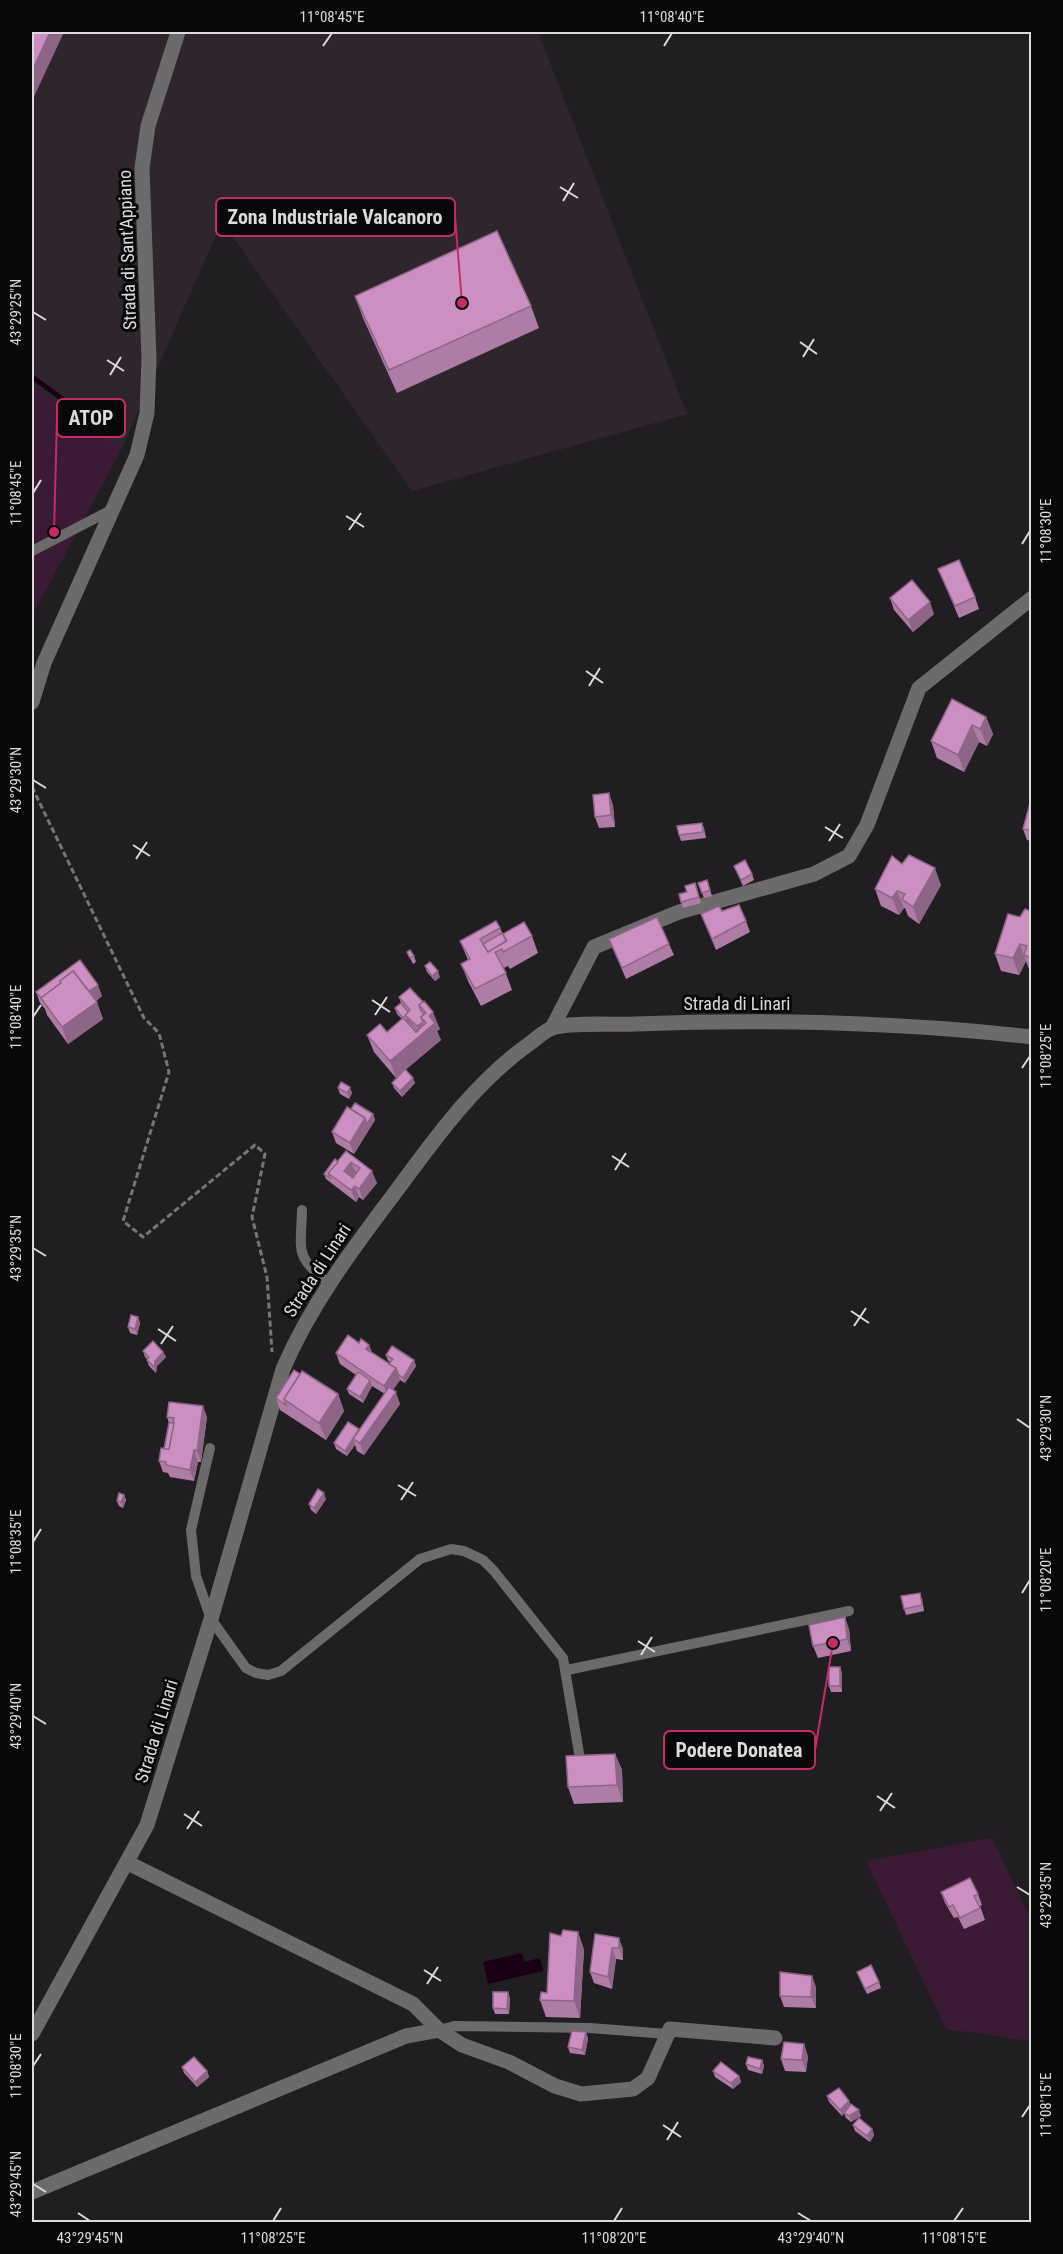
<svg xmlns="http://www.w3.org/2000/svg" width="1063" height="2254" font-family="'Roboto Condensed',sans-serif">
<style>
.built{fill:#2e262c}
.green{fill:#3b1a36}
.water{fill:#1a0017}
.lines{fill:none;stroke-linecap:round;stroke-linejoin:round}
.stream{stroke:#1a0017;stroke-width:5}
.path{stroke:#777577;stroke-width:3;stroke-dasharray:6 3;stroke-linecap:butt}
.lane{stroke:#6d6a6c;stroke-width:10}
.street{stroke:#6d6a6c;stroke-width:15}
.wall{fill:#af7ca6}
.shaded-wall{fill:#8e6587}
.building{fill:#cb90c1;stroke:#8e6587;stroke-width:1.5;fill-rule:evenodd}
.ticks{fill:none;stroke:#dcdadb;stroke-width:2}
.labels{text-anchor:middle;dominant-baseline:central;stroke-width:6;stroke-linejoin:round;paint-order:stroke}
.street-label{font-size:18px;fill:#dcdadb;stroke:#090809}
.leader{fill:none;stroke:#c52b68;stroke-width:2}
.callout-dot{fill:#c52b68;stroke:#090809;stroke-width:2}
.callout{fill:#090809;stroke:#c52b68;stroke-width:2}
.callout-label{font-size:20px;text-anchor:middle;font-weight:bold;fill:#dcdadb}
.neatline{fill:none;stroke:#dcdadb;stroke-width:2}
.ticks-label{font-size:15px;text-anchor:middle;fill:#dcdadb}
</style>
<rect width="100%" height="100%" fill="#201e20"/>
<polygon class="built" points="32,32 538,32 687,414 412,491 222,222 122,448 32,616"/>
<g class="green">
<polygon points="32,385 122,448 32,616"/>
<polygon points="992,1838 1031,1920 1031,2041 946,2029 866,1861"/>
</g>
<polygon class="water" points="522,1953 524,1962 540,1958 543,1971 488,1984 483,1962"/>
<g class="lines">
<polyline class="stream" points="32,377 104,429"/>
<polyline class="path" points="32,787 144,1018 159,1033 169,1072 123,1221 143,1237 255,1145 265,1154 252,1217 267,1277 272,1352"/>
<g class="lane">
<polyline points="32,551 113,509"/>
<path d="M302,1210C301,1252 294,1255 328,1283"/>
<polyline points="210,1448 191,1530 196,1576 211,1619 246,1668 256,1673 268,1675 281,1671 420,1559 451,1549 464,1551 483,1560 494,1571 563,1658 580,1759"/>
<polyline points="567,1670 849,1611"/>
<polyline points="439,2030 454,2026 590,2028 667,2034"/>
</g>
<g class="street">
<polyline points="32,702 44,663 137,455 147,413 149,359 142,168 148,126 178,32"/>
<polyline points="552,1028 594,947 679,912 814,874 849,856 867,825 919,688 1032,598"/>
<polyline points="128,1863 413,2004 439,2030 462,2045 509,2062 555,2086 581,2094 633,2089 648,2078 670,2029 775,2038"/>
<path d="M32,2034L147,1825L211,1619L283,1369C311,1304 352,1250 394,1194C434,1140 474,1083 529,1044C536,1039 544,1031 552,1028C568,1022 616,1025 635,1024C767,1019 900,1022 1032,1037"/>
<polyline points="32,2192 406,2036 439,2030"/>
</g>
</g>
<g class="wall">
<polygon points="355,296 531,306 539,328 397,393 363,318"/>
<polygon points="938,569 975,597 979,609 959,618"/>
<polygon points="890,598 934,614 913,632 894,610"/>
<polygon points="986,717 993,734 987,746 979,742 964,772 937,758 931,741"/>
<polygon points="1032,804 1032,841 1027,840 1023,829"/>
<polygon points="613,805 615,827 599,828 595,817"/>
<polygon points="702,823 704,828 706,838 681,841 679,835"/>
<polygon points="902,864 941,885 919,924 908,916 905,908 904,908 899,915 881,906 875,889"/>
<polygon points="734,866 752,874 754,880 743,886"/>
<polygon points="707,880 712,896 704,898 698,883"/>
<polygon points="697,889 701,903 683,908 679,894"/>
<polygon points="722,911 746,921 750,932 716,950 701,914"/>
<polygon points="1032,912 1032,973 1030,972 1026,961 1019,975 1001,971 995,954 1020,917"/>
<polygon points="500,928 505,939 503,934 532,936 538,953 510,969 508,966 504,968 512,990 481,1006 468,981 461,964 468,960 460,941"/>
<polygon points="609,939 669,944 674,955 626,979"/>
<polygon points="407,952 414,956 416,962 413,964"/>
<polygon points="425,966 440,977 435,981 427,972"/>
<polygon points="410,988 440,1029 437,1031 441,1040 405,1070 415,1083 402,1097 394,1088 392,1083 403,1072 396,1078 374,1052 367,1035 387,1032 402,1019 397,1014 395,1008 401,1003 399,997"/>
<polygon points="36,992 102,996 96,1001 103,1019 68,1044 47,1015 45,1009 40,1003"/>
<polygon points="338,1088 352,1093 349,1099 340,1094"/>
<polygon points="351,1109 373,1114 375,1120 354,1154 336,1143 332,1132"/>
<polygon points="346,1151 377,1183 363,1200 359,1197 356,1202 326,1179 324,1174 338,1162"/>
<polygon points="138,1317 140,1323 137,1335 130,1333 128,1327"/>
<polygon points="359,1343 369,1345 372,1353 389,1364 391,1362 388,1361 386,1355 414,1360 416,1366 405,1383 400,1380 393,1390 400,1404 364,1455 357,1451 355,1445 347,1456 336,1449 334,1443 360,1430 385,1394 372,1386 363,1403 349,1394 347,1389 356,1375 340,1364 336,1353"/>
<polygon points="143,1351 163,1352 166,1357 157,1366 156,1373 149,1366 147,1360 147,1359 145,1357"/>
<polygon points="300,1374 338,1394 344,1411 326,1440 280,1410 276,1398"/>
<polygon points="167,1417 207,1417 201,1462 198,1462 194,1481 170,1477 168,1473 163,1472 159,1461 164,1449 169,1423"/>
<polygon points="124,1495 126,1500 123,1508 119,1506 117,1501"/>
<polygon points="326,1499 316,1514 311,1510 309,1504"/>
<polygon points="922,1598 924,1611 906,1615 904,1609"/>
<polygon points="849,1629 851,1651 818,1658 813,1646"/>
<polygon points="842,1673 842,1692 831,1692 829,1686"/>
<polygon points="615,1754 622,1770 623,1802 574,1804 568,1787"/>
<polygon points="941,1892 978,1894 982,1905 980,1906 985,1920 964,1929 958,1917 954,1918 945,1903"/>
<polygon points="595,1934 623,1949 623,1960 616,1959 612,1989 594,1983 590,1972"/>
<polygon points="584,1949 580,2018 546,2017 540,2000"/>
<polygon points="857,1972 879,1982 881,1988 867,1994"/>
<polygon points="816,1987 816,2008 784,2007 780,1996"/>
<polygon points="510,1998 509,2014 495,2014 493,2008"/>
<polygon points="588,2038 585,2055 570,2053 568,2047"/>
<polygon points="808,2056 806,2072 785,2071 781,2059"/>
<polygon points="762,2060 764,2066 762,2074 748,2070 746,2064"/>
<polygon points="182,2067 207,2071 209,2077 197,2087 184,2073"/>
<polygon points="713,2071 739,2076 741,2082 733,2089 715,2077"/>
<polygon points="827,2096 849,2101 850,2105 861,2116 851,2122 846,2118 844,2113 842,2116 829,2102"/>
<polygon points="853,2125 872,2129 874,2135 870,2142 855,2131"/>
</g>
<g class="shaded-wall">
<polygon points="50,32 64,32 32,101 32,71"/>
<polygon points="930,602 934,614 913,632 908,620"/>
<polygon points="986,717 993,734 987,746 980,729"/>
<polygon points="972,725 979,742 964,772 958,755"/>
<polygon points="609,793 613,805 615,827 611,815"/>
<polygon points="935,868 941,885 919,924 913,907"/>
<polygon points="897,891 904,908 899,915 892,898"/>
<polygon points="1020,944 1026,961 1019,975 1013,958"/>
<polygon points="438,971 440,977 435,981 432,976"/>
<polygon points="98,985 102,996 92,1004 88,992"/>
<polygon points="97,1002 103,1019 68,1044 62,1027"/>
<polygon points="433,1012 440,1029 437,1031 441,1040 396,1078 390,1061 420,1035 417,1026 423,1022 426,1030 428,1028 426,1013"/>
<polygon points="413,1078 415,1083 402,1097 400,1091"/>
<polygon points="350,1087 352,1093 349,1099 347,1093"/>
<polygon points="373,1114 375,1120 369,1129 367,1124"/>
<polygon points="365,1118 369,1129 354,1154 350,1143"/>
<polygon points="351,1162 356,1173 349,1183 344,1171"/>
<polygon points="372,1171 377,1183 363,1200 359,1189"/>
<polygon points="355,1186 359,1197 356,1202 351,1190"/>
<polygon points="138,1317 140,1323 137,1335 135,1329"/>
<polygon points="369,1345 373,1356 366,1349"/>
<polygon points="163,1352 166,1357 157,1366 156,1373 154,1367 155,1361"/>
<polygon points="414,1360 416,1366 405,1383 403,1378"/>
<polygon points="396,1368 400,1380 388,1397 384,1386"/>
<polygon points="370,1380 372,1386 363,1403 360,1397"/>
<polygon points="396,1392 400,1404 364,1455 360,1443"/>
<polygon points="338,1394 344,1411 326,1440 319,1423"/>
<polygon points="203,1406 207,1417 201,1462 197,1451"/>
<polygon points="359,1429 353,1439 355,1445 347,1456 345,1451"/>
<polygon points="194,1450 198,1462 194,1481 190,1470"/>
<polygon points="324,1493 326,1499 316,1514 314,1508"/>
<polygon points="124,1495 126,1500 123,1508 121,1502"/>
<polygon points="845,1617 849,1629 851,1651 847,1639"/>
<polygon points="840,1667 842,1673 842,1692 840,1686"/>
<polygon points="615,1754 622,1770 623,1802 617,1785"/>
<polygon points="578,1932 584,1949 580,2018 574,2001"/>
<polygon points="619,1938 623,1949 623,1960 619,1948"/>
<polygon points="612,1948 616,1959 612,1989 608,1977"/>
<polygon points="812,1976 816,1987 816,2008 811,1997"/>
<polygon points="508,1992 510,1998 509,2014 507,2009"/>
<polygon points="586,2032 588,2038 585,2055 582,2050"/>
<polygon points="804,2044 808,2056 806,2072 802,2060"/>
<polygon points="762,2060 764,2066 762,2074 760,2069"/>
<polygon points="207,2071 209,2077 197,2087 195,2082"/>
<polygon points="739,2076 741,2082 733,2089 731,2083"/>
<polygon points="849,2101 851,2106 842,2116 840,2110"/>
<polygon points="859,2110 861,2116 851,2122 849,2116"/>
<polygon points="872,2129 874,2135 870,2142 867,2136"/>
</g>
<g class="building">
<polygon points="32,32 50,32 32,71"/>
<polygon points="497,231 531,306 389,370 355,296"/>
<polygon points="959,560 975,597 955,606 938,569"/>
<polygon points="912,580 930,602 908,620 890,598"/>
<polygon points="952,699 986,717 980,729 972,725 958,755 931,741"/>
<polygon points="609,793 611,815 595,817 593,795"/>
<polygon points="1030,803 1032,804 1032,831 1023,829"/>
<polygon points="702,823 703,832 679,835 677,826"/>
<polygon points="909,855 935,868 913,907 902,899 905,894 897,891 892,898 875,889 892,856 902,864"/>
<polygon points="745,860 752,874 741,880 734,866"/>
<polygon points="707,880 710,890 702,893 698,883"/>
<polygon points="695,883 699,897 681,902 679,894 687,892 685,886"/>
<polygon points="739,905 746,921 712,939 701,914 719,906 722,911"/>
<polygon points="1025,909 1032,912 1032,958 1024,955 1027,946 1020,944 1013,958 995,954 1008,914 1020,917"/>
<polygon points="657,917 669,944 622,968 609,939"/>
<polygon points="496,921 500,928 480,939 488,952 507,941 503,934 524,922 532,936 503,952 502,949 495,952 506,973 475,989 461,964 470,959 460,941"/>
<polygon points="502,933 506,941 488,952 483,944"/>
<polygon points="410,950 414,956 410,958 407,952"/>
<polygon points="80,960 98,985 89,991 73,971 60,981 61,983 41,998 36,992"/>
<polygon points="430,962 438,971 432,976 425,966"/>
<polygon points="73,971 97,1002 62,1027 41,998 61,983 60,981"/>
<polygon points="410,988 423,1002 419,1005 421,1011 424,1014 421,1017 423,1022 417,1026 405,1015 410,1010 399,997"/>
<polygon points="424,1001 433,1012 429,1016 435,1023 390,1061 367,1035 380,1024 387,1032 403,1018 416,1032 426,1023 421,1017 426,1013 419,1005"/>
<polygon points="401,1003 408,1012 403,1018 395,1008"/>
<polygon points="407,1019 418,1031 416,1032 406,1020"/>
<polygon points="405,1069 413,1078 400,1091 392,1083"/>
<polygon points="341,1082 350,1087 347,1093 338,1088"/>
<polygon points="355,1103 373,1114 367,1124 365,1118 351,1109"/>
<polygon points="347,1107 365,1118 350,1143 332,1132"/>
<path d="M346,1151L372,1171L359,1189L355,1186L351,1190L328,1173ZM351,1162L360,1168L353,1178L344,1171Z"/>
<polygon points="335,1159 338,1162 328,1173 330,1178 324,1174"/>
<polygon points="131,1315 138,1317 135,1329 128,1327"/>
<polygon points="348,1335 359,1343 361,1339 369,1345 366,1349 396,1368 384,1386 336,1353"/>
<polygon points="153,1341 163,1352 155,1361 154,1367 147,1360 149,1357 143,1351"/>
<polygon points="392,1346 414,1360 403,1378 398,1374 396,1368 389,1364 393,1359 386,1355"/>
<polygon points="294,1370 300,1374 284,1399 286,1405 276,1398"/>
<polygon points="302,1371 338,1394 319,1423 284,1399"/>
<polygon points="358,1372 370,1380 360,1397 347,1389"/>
<polygon points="389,1387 396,1392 360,1443 353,1439"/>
<polygon points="169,1402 203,1406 197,1451 194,1450 190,1470 166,1465 166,1462 159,1461 161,1448 169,1449 174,1418 167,1417"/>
<polygon points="348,1422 359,1429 345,1451 334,1443"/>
<polygon points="169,1423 174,1423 169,1449 164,1449"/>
<polygon points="318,1489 324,1493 314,1508 309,1504"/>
<polygon points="119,1493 124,1495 121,1502 117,1501"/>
<polygon points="920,1593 922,1605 904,1609 901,1596"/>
<polygon points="845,1617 847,1639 813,1646 809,1625"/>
<rect x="829" y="1667" width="11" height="19"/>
<polygon points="615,1754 617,1785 568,1787 566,1756"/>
<polygon points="970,1878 978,1894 974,1896 980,1908 960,1918 953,1905 949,1907 941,1892"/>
<polygon points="563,1930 578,1932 574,2001 540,2000 541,1992 547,1993 550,1933 561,1936"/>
<polygon points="595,1934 619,1938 619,1948 612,1948 608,1977 590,1972"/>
<polygon points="871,1965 879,1982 865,1989 857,1972"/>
<polygon points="780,1972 812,1976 811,1997 780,1996"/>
<polygon points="493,1992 508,1992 507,2009 493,2008"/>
<polygon points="572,2031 586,2032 582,2050 568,2047"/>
<polygon points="784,2042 804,2044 802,2060 781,2059"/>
<polygon points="194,2057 207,2071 195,2082 182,2067"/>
<polygon points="748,2057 762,2060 760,2069 746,2064"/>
<polygon points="721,2062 739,2076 731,2083 713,2071"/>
<polygon points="839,2088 849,2101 840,2110 827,2096"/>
<polygon points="851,2104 859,2110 849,2116 844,2113"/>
<polygon points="859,2118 872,2129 867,2136 853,2125"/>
</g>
<path class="ticks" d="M323,46L332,33M664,46L672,33M560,187L578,198M563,201L574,183M33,312L46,320M800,342L817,354M803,357L814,339M107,360L124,371M110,375L121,357M33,493L41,480M346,516L364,527M349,530L361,513M1022,544L1030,531M586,671L603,683M589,686L600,668M33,780L46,788M825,827L843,838M829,841L840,824M133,845L150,856M136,859L147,842M372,1000L390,1012M375,1015L387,997M33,1017L41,1005M1022,1068L1030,1056M612,1156L629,1167M615,1170L626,1153M33,1248L46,1256M851,1311L869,1323M854,1326L866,1308M158,1329L176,1341M161,1344L173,1326M1017,1419L1030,1428M398,1485L416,1496M401,1500L413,1482M33,1542L41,1529M1022,1593L1030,1580M638,1641L655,1652M641,1655L652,1637M33,1716L46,1724M877,1796L895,1808M880,1811L892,1793M184,1814L202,1826M187,1829L199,1811M1017,1887L1030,1895M424,1970L441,1981M427,1984L438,1967M33,2066L41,2054M1022,2117L1030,2105M663,2125L681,2137M667,2140L678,2122M33,2184L46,2192M78,2213L90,2221M798,2213L811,2221M273,2221L281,2208M614,2221L622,2208M954,2221L963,2208"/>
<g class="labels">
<g class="street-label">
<text transform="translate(127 250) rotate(-92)">Strada di Sant'Appiano</text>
<text x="737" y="1003">Strada di Linari</text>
<text transform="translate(317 1270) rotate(-57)">Strada di Linari</text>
<text transform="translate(156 1731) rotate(-73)">Strada di Linari</text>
</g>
</g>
<path class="leader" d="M462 303L455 217M54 532L57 418M833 1643L815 1750"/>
<g class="callout-dot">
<circle cx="462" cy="303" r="6"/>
<circle cx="54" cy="532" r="6"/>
<circle cx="833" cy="1643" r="6"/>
</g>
<g class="callout">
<rect x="216" y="198" width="239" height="38" rx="6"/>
<rect x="57" y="399" width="68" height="38" rx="6"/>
<rect x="664" y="1731" width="151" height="38" rx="6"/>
</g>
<g class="callout-label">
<text x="335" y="224">Zona Industriale Valcanoro</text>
<text x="91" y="425">ATOP</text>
<text x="739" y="1757">Podere Donatea</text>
</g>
<rect width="1063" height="2254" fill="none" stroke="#090809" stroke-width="66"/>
<rect x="33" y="33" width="997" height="2188" class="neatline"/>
<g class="ticks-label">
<text x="332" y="22">11°08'45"E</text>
<text x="672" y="22">11°08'40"E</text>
<text transform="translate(16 312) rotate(-90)" y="5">43°29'25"N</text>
<text transform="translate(16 493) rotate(-90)" y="5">11°08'45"E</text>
<text transform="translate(1046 531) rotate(-90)" y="5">11°08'30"E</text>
<text transform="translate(16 780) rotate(-90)" y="5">43°29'30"N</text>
<text transform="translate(16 1017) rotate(-90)" y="5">11°08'40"E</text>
<text transform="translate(1046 1056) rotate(-90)" y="5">11°08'25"E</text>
<text transform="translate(16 1248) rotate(-90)" y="5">43°29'35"N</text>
<text transform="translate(1046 1428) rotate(-90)" y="5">43°29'30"N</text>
<text transform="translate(16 1542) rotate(-90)" y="5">11°08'35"E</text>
<text transform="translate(1046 1580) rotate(-90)" y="5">11°08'20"E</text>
<text transform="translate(16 1716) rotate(-90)" y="5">43°29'40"N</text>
<text transform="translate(1046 1895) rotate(-90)" y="5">43°29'35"N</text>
<text transform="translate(16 2066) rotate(-90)" y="5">11°08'30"E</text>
<text transform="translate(1046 2105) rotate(-90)" y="5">11°08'15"E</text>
<text transform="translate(16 2184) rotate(-90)" y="5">43°29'45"N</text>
<text x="90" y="2243">43°29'45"N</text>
<text x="273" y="2243">11°08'25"E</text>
<text x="614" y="2243">11°08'20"E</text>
<text x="811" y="2243">43°29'40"N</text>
<text x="954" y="2243">11°08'15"E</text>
</g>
</svg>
